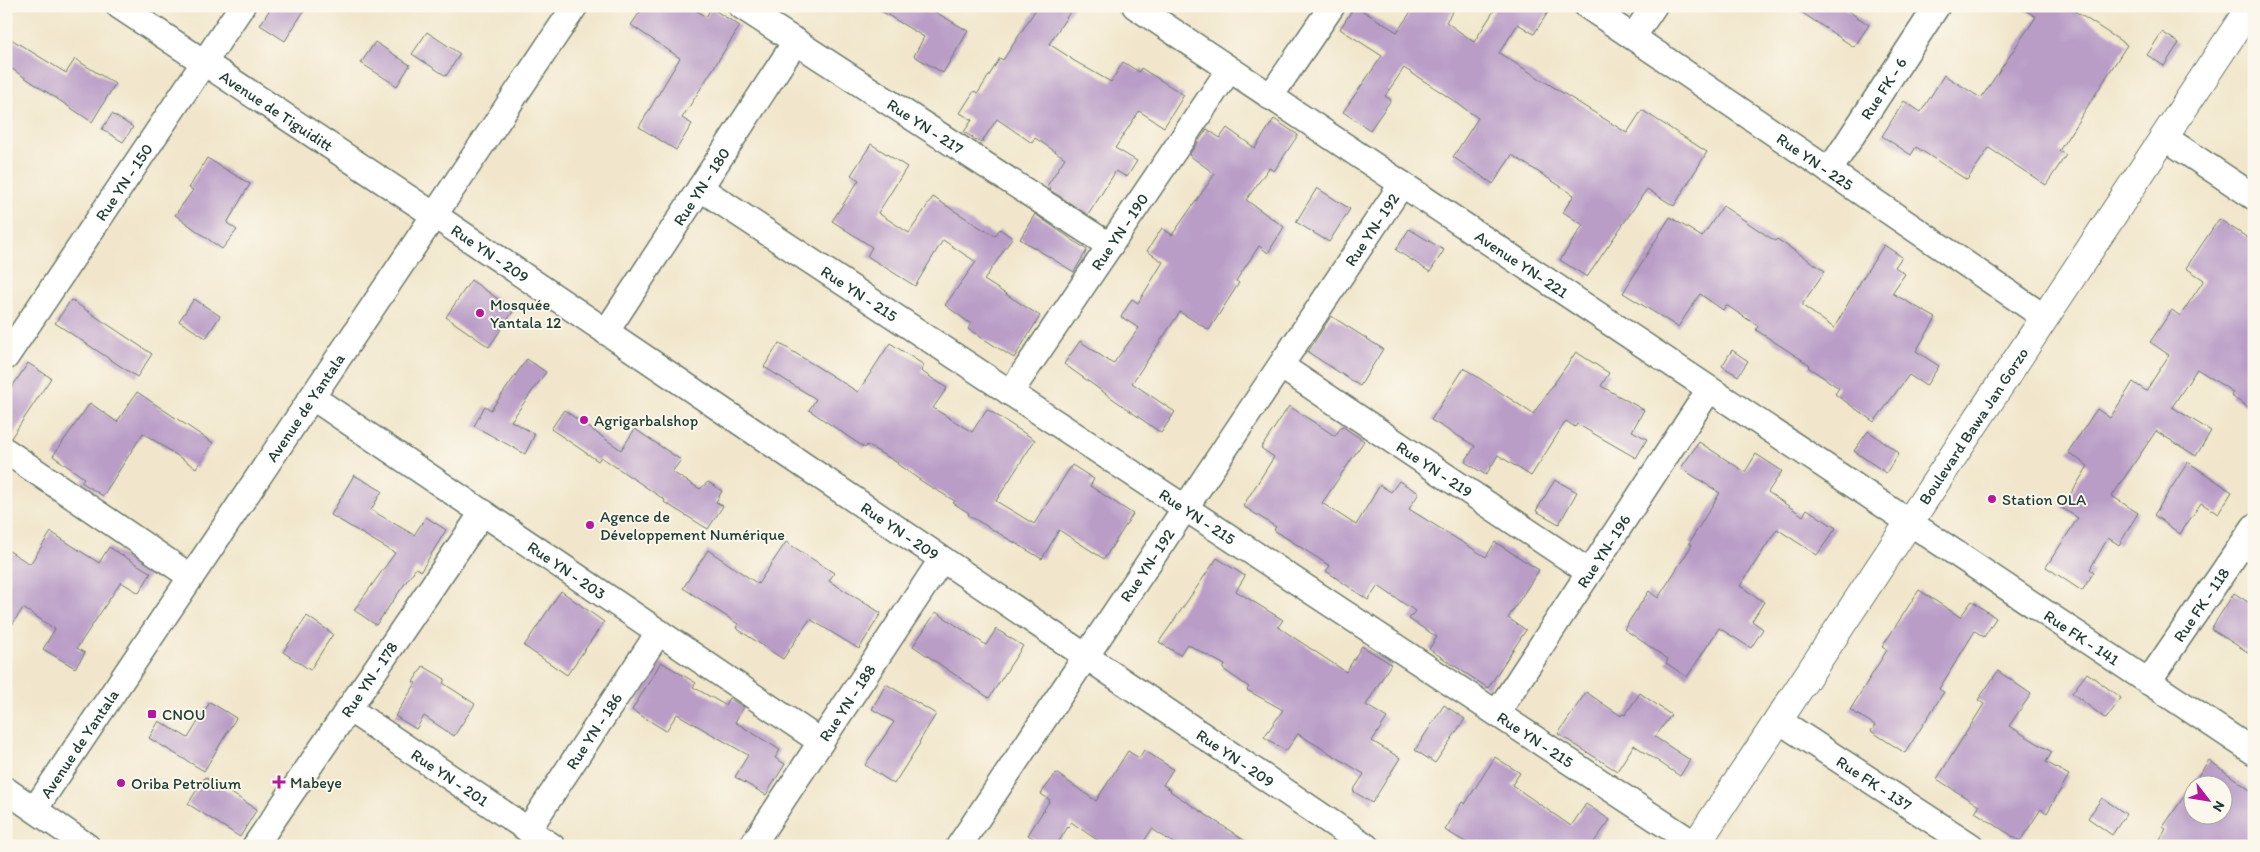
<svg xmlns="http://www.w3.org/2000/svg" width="2260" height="852" font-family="Itim,sans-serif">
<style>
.building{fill:#b99dc7;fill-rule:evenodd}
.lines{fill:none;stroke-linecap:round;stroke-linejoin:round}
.minor-casing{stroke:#687869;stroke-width:28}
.major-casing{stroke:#687869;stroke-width:30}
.minor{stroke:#fff;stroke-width:25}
.major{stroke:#fff;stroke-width:28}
.poi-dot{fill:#b5179e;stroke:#fbf7ec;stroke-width:2}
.labels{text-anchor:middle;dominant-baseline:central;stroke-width:4;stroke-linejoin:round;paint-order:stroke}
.street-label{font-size:16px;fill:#1f3d34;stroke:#fbf7ec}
.poi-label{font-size:16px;fill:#1f3d34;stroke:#fbf7ec;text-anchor:start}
</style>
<rect width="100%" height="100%" fill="#fbf7ec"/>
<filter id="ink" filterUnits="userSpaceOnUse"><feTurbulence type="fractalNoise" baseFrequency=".02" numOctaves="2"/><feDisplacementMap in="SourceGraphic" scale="10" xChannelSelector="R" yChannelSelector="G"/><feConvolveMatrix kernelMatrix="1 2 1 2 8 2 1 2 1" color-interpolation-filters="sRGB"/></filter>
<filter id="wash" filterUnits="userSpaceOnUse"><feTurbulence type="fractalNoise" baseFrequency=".0096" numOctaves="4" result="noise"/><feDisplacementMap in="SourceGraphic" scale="20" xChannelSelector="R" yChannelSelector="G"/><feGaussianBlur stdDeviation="1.12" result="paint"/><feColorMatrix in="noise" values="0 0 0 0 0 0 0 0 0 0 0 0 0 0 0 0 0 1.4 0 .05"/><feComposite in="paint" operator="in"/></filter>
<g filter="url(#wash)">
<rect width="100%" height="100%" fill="#f1e6cb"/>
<g id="blocks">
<g class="building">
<polygon points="272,6 307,6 285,41 260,25"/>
<polygon points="644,6 690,6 706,17 711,8 740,26 682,118 692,124 676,150 639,127 680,58 631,25"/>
<polygon points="873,6 925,6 968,31 943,73 914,56 924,37"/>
<polygon points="1038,6 1074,6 1049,44 1071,58 1071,59 1111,82 1123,62 1139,72 1141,68 1184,95 1164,127 1139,111 1115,148 1137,161 1127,177 1116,171 1088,215 1050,190 1051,188 1047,186 1065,158 1035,138 1032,143 997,119 981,143 964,132 972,120 960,113 974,91 978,93 1000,58 1003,60"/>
<polygon points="1355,6 1397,32 1415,6 1456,6 1446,22 1474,42 1495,9 1491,6 1552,6 1534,34 1518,24 1499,53 1627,133 1642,110 1707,152 1674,206 1647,189 1587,277 1560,260 1583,225 1563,212 1574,195 1512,155 1493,184 1453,157 1478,118 1441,92 1404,68 1385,96 1391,100 1370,130 1343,112 1382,56 1340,29"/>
<polygon points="1792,6 1841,6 1869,25 1854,47"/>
<polygon points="2019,6 2067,6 2127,45 2059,151 2066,155 2046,185 1989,148 1967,180 1916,147 1911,155 1882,136 1904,101 1921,112 1944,75 1981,98 2036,17"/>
<polygon points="427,32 460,54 446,76 412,54"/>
<polygon points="2162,32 2179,43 2164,66 2147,55"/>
<polygon points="6,36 66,73 75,59 115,84 92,122 6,65"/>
<polygon points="375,42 410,65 397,86 361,63"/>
<polygon points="112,114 133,127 123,142 102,129"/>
<polygon points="1274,119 1298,135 1274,171 1269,168 1246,200 1284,227 1268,253 1259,246 1236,281 1239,283 1209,330 1180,312 1132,383 1175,412 1161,433 1064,364 1080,341 1113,364 1139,328 1121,317 1132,299 1138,303 1163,262 1147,251 1162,228 1172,235 1215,174 1189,155 1207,129 1220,138 1227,128 1255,148"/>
<polygon points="871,144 907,167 878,213 909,233 933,197 984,230 985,229 995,236 1000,229 1012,238 984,280 1040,316 1014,358 968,329 971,324 945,305 976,262 943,240 915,286 867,256 872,247 832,221 859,180 851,175"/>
<polygon points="207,158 250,184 227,223 237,230 222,249 175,215 193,190 189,188"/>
<polygon points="1317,188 1350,209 1329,242 1296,222"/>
<polygon points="1723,206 1775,241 1777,239 1825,271 1803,303 1803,306 1834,328 1862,279 1884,245 1902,257 1895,267 1905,274 1892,293 1936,318 1916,351 1939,366 1926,386 1909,375 1874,422 1835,394 1839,388 1808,367 1810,365 1756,330 1758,326 1726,305 1723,310 1700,294 1678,327 1623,293 1670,217 1702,237"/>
<polygon points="1035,214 1087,250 1074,272 1020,239"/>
<polygon points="2219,219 2254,242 2254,411 2231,396 2233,392 2197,369 2172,407 2211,431 2196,456 2156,431 2112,496 2138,513 2119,545 2108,538 2090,569 2094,572 2082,591 2046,567 2078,518 2062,508 2088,466 2068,452 2097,409 2110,418 2133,382 2146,391 2169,355 2150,342 2172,310 2180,316 2204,280 2186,268"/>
<polygon points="1409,229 1444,250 1430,272 1396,250"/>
<polygon points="471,280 514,310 489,347 446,317"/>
<polygon points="194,299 220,316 206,338 179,321"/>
<polygon points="71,300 152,354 137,377 55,323"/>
<polygon points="1331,316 1383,349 1360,386 1308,352"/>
<polygon points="779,343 858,392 890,343 924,365 921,371 947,388 933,408 972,432 987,409 1035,440 996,501 1034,524 1072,465 1094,479 1090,486 1133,514 1104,559 1059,530 1042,559 968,515 969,513 953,503 955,501 926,484 897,464 898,463 867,445 865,448 809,410 816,399 764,367"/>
<polygon points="1732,350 1748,361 1738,376 1722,366"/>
<polygon points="1576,352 1609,373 1601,386 1644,410 1632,431 1647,439 1636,458 1577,424 1575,427 1566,421 1531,476 1498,455 1486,475 1465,462 1475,446 1431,420 1464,368 1533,414"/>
<polygon points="527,359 546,372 511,421 535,434 525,454 474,426 485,406 491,410"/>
<polygon points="28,363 51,378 11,438 6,437 6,396"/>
<polygon points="137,392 213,443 196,468 143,433 103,496 81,482 84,478 53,456 90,403 117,422"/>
<polygon points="1289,406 1335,436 1342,426 1364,441 1322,503 1356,525 1380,485 1391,492 1399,481 1419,493 1409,509 1486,557 1495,542 1539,570 1508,618 1526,630 1488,688 1429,649 1437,637 1409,619 1415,611 1378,586 1368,600 1326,571 1330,566 1274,530 1276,527 1243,506 1274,457 1261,448"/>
<polygon points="564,410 621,450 635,429 681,460 672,472 700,489 708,482 722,491 716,502 723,506 708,529 664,502 665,500 601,457 598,461 551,429"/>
<polygon points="1868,431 1899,453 1886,473 1854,451"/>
<polygon points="1699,442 1745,472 1756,454 1782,471 1768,492 1803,516 1807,509 1836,528 1817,555 1777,529 1740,586 1764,602 1752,621 1763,629 1751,648 1719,628 1687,677 1666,663 1668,659 1624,629 1649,591 1658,598 1692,545 1689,543 1720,493 1681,468"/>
<polygon points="2188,462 2232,492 2218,514 2201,503 2180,534 2154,515"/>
<polygon points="354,475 382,491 371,510 414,535 426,517 446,530 421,571 416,568 376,625 354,610 395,553 331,515"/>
<polygon points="1555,480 1577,492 1559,524 1536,511"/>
<polygon points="51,532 99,563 109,547 151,573 139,593 121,582 77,648 85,653 75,668 43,649 55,629 23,608 6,634 6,549 30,564"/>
<polygon points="786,542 834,573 829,581 881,613 859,649 810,619 783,659 736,628 738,624 683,588 708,550 758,584"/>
<polygon points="1217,558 1245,576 1236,591 1283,620 1278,627 1346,672 1362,646 1391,664 1366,705 1387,718 1372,741 1400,758 1372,803 1353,791 1364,774 1298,734 1286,751 1264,737 1283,710 1247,690 1249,687 1223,669 1225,665 1187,644 1180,655 1159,642"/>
<polygon points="1919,590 1960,617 1972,601 1996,618 1984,637 1975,631 1939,689 1944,692 1905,753 1871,731 1875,725 1850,710 1887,650 1882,647"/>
<polygon points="561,591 604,622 567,675 524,646"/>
<polygon points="2234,593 2254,606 2254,656 2211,629"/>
<polygon points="936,612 986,645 996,629 1023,646 989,698 913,646"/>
<polygon points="307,616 333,634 310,670 283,652"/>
<polygon points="661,662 696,683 693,687 725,705 729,698 744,707 735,722 780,750 775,758 785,764 766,795 735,777 748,755 677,714 666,731 632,710"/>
<polygon points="423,666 445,679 443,683 475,704 454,736 424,716 416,729 395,716 416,683 413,682"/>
<polygon points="1998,671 2031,694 2009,726 2052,752 2046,762 2069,775 2047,813 2041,809 2020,841 1975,812 1979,806 1937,779 1984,704 1978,700"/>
<polygon points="2087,673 2121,698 2106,719 2072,693"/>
<polygon points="886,684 936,714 919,742 920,743 894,784 865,765 894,722 872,709"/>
<polygon points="1586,692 1621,716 1622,714 1625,715 1640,693 1671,715 1655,737 1690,760 1680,776 1634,745 1617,771 1558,734"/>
<polygon points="210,702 236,718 204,771 149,738 159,721 188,738"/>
<polygon points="1444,705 1465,719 1435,763 1415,750"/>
<polygon points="1144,750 1173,769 1163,785 1171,790 1170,791 1253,846 1178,846 1152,829 1141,846 1106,846 1071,822 1056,846 1045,846 1028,835 1050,800 1041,794 1056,773 1096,801 1128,751 1139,758"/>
<polygon points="1495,757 1520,773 1512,785 1571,826 1586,804 1610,820 1594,842 1600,846 1472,846 1445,830 1462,802 1465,804"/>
<path d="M2209,760L2254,793V846H2156L2166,829L2163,827ZM2192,784H2222V814H2192Z"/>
<polygon points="205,777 257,809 240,837 188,804"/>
<polygon points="2102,798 2126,814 2112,835 2088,818"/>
</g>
</g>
</g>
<g filter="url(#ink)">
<use href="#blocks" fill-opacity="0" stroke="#687869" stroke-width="1"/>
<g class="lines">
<g class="minor-casing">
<g id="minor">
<path id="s1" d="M119,6L434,215L1366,846"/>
<path id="s2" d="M741,6L1110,246"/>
<path id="s3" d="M1135,6L2254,752"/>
<path id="s4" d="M1587,6L2044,317"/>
<polyline points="1633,37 1654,6"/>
<polyline points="1270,97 1332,6"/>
<polyline points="2164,137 2254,197"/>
<path id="s5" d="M1829,171L1937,6"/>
<path id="s6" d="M700,188L1696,845"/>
<path id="s7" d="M606,332L796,41"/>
<path id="s8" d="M6,357L242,6"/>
<path id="s9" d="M1281,366L1589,572"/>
<path id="s10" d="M1010,393L1229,70"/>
<path id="s11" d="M312,397L821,742"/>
<polyline points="6,451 191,577"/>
<path id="s12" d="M2148,682L2254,527"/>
<path id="s13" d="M349,709L552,846"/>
<path id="s14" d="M1497,713L1709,390"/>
<path id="s15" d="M1778,720L1971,846"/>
<polyline points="6,790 87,846"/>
<path id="s16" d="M35,809L575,6"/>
<path id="s17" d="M528,830L659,632"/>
<path id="s18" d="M255,846L483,512"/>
<path id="s19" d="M752,846L942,559"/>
<path id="s20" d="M959,846L1402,184"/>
</g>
</g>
<g class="major-casing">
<g id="major">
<path id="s21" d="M1695,846L2251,6"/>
</g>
</g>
<use href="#minor" class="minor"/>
<use href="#major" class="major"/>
</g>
</g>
<g class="poi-dot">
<circle cx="480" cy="313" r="5"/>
<circle cx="584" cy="420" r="5"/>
<circle cx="1992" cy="499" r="5"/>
<circle cx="590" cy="525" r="5"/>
<rect x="147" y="709" width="10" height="10" rx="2.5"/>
<path d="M276.5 774.5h5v5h5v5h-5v5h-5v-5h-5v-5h5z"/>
<circle cx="121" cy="783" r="5"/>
</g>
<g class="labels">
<g class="street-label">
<text stroke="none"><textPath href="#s5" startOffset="99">Rue FK - 6</textPath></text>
<text stroke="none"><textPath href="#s1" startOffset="189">Avenue de Tiguiditt</textPath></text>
<text stroke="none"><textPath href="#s2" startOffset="220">Rue YN - 217</textPath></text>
<text stroke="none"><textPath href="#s4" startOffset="276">Rue YN - 225</textPath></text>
<text stroke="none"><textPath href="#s8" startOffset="211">Rue YN - 150</textPath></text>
<text stroke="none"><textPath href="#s7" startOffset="174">Rue YN - 180</textPath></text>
<text stroke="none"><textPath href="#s20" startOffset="742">Rue YN- 192</textPath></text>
<text stroke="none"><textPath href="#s10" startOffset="195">Rue YN - 190</textPath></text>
<text stroke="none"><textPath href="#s1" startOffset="446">Rue YN - 209</textPath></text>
<text stroke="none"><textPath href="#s3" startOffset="465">Avenue YN- 221</textPath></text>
<text stroke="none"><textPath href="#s6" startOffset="191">Rue YN - 215</textPath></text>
<text stroke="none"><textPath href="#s16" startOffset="484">Avenue de Yantala</textPath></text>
<text stroke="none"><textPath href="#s21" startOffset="504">Boulevard Bawa Jan Gorzo</textPath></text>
<text stroke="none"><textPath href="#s9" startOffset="185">Rue YN - 219</textPath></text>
<text stroke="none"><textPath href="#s6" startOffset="596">Rue YN - 215</textPath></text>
<text stroke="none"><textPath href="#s1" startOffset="941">Rue YN - 209</textPath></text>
<text stroke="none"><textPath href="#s14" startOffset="194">Rue YN- 196</textPath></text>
<text stroke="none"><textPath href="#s20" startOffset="338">Rue YN- 192</textPath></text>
<text stroke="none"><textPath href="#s11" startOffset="308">Rue YN - 203</textPath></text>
<text stroke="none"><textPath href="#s12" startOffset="94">Rue FK - 118</textPath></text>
<text stroke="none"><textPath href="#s3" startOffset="1138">Rue FK - 141</textPath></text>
<text stroke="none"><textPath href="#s18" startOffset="202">Rue YN - 178</textPath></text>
<text stroke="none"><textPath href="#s19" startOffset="172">Rue YN - 188</textPath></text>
<text stroke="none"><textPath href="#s17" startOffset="119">Rue YN - 186</textPath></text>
<text stroke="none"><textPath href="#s6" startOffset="1001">Rue YN - 215</textPath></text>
<text stroke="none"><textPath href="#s16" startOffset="79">Avenue de Yantala</textPath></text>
<text stroke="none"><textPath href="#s1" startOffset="1346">Rue YN - 209</textPath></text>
<text stroke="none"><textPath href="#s13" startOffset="122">Rue YN - 201</textPath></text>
<text stroke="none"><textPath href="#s15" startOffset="115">Rue FK - 137</textPath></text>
</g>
<g class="poi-label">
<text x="490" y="304">Mosquée<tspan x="490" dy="18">Yantala 12</tspan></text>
<text x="594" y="420">Agrigarbalshop</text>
<text x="2002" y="499">Station OLA</text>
<text x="600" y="516">Agence de<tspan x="600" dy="18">Développement Numérique</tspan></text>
<text x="162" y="714">CNOU</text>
<text x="290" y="782">Mabeye</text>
<text x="131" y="783">Oriba Petrolium</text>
</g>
</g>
<rect width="2260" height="852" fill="none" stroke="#fbf7ec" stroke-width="25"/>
<g transform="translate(2208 800) rotate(121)"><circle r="24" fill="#fbf7ec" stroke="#a3ada2"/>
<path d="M0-4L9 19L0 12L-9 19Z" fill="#b5179e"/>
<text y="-8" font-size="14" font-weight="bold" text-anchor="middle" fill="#1f3d34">N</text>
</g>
</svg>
